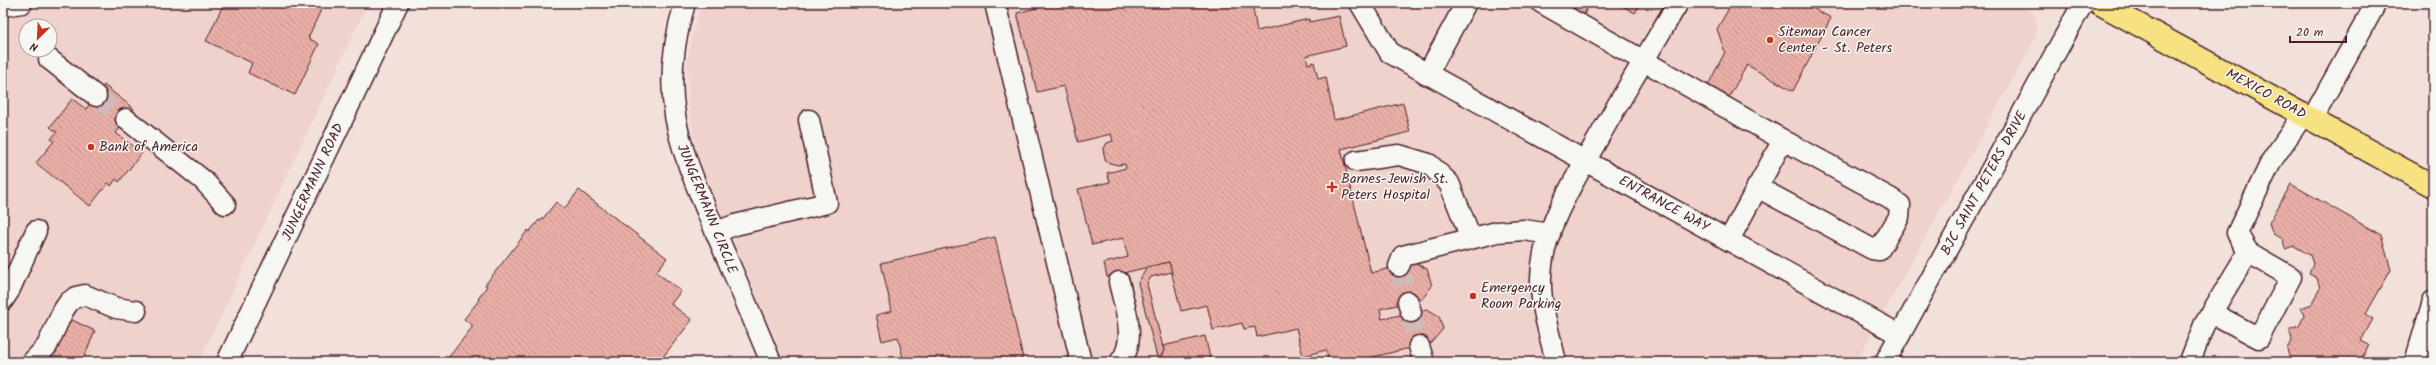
<svg xmlns="http://www.w3.org/2000/svg" width="2436" height="365" font-family="Kalam,sans-serif">
<style>
.built{fill:#efd2cb;fill-rule:evenodd}
.building{fill:url(#building-back-hatch);stroke:#4a1f2b}
.lines{fill:none;stroke-linecap:round;stroke-linejoin:round}
.minor-tunnel{stroke:#d0bab8;stroke-width:20;stroke-dasharray:20 10;stroke-linecap:butt}
.minor-casing{stroke:#4a1f2b;stroke-width:23}
.major-casing{stroke:#4a1f2b;stroke-width:25}
.minor{stroke:#f6f6f2;stroke-width:20}
.major{stroke:#f7e281;stroke-width:22}
.poi-dot{fill:#c8321e;stroke:#f6f6f2;stroke-width:1.5}
.labels{text-anchor:middle;dominant-baseline:central;stroke-width:3;stroke-linejoin:round;paint-order:stroke}
.poi-label{font-size:14px;fill:#4a1f2b;stroke:#f6f6f2;text-anchor:start}
.street-label{font-size:14px;fill:#4a1f2b;stroke:#f6f6f2}
</style>
<defs>
<pattern id="building-back-hatch" width="6" height="6" patternUnits="userSpaceOnUse"><rect width="6" height="6" fill="#e9afa6"/><path d="M-1 5l2 2M0 0l6 6M5-1l2 2" fill="none" stroke="#c9968f"/></pattern>
</defs>
<rect width="100%" height="100%" fill="#f2e1db"/>
<filter id="ink" filterUnits="userSpaceOnUse"><feTurbulence type="fractalNoise" baseFrequency=".025" numOctaves="2"/><feDisplacementMap in="SourceGraphic" scale="8" xChannelSelector="R" yChannelSelector="G"/><feConvolveMatrix kernelMatrix="1 2 1 2 8 2 1 2 1" color-interpolation-filters="sRGB"/></filter>
<g filter="url(#ink)">
<g class="built">
<path d="M61,3H368L199,362H3V13ZM26,26H50V50H26Z"/>
<polygon points="700,3 2014,3 2032,12 2036,18 2037,29 2034,41 1856,362 785,362 702,168 694,139 689,108 687,62"/>
</g>
<g class="building">
<polygon points="224,3 324,3 308,38 319,44 295,95 248,73 252,63 206,41"/>
<polygon points="1056,3 1252,3 1257,31 1309,19 1309,22 1339,16 1346,46 1306,56 1308,64 1314,62 1318,79 1326,77 1334,120 1403,103 1410,132 1341,149 1371,273 1413,262 1427,269 1432,286 1422,299 1380,309 1382,319 1427,309 1439,316 1443,329 1431,343 1352,362 1329,362 1326,350 1303,356 1296,328 1257,337 1255,327 1244,329 1242,323 1213,330 1207,305 1181,311 1169,262 1107,277 1104,263 1128,257 1123,238 1092,245 1078,189 1110,182 1107,173 1126,168 1125,164 1118,165 1106,162 1103,150 1107,143 1113,141 1111,134 1078,142 1064,86 1037,92 1017,13"/>
<polygon points="1560,3 1590,3 1583,16"/>
<polygon points="1617,3 1641,3 1635,13"/>
<polygon points="1732,3 1803,3 1831,18 1793,91 1747,65 1729,97 1708,85 1725,52 1717,29"/>
<polygon points="104,85 134,109 116,133 142,153 119,182 116,179 111,186 108,183 90,206 36,163 54,141 51,139 57,132 50,127 72,99 86,109"/>
<polygon points="2291,184 2381,235 2391,270 2366,314 2373,319 2361,341 2369,345 2359,362 2290,360 2287,349 2292,339 2289,330 2299,326 2304,316 2301,308 2312,304 2320,288 2317,278 2309,274 2313,264 2310,255 2294,246 2285,249 2283,239 2273,234 2269,223"/>
<polygon points="579,190 667,258 656,272 681,291 671,304 692,320 659,362 445,362 473,326 464,319 479,300 478,299 487,286 485,285 528,230 529,232 539,220 541,221 556,202 564,209"/>
<polygon points="995,237 1023,358 1007,362 904,362 898,337 882,341 876,315 892,311 881,263"/>
<polygon points="1169,262 1172,272 1151,277 1147,284 1164,351 1158,361 1138,283 1147,267"/>
<polygon points="68,318 95,331 82,362 43,362"/>
<polygon points="1205,336 1211,362 1158,362 1164,351 1163,346"/>
</g>
<g class="lines">
<g class="minor-tunnel">
<polyline points="96,96 126,119"/>
<polyline points="1399,266 1408,302"/>
<polyline points="1411,312 1419,346"/>
</g>
<g class="minor-casing">
<g id="minor">
<path d="M685,3C656,98 680,147 716,233C735,276 753,319 771,362"/>
<polyline points="995,3 1081,362"/>
<polyline points="1360,3 1390,53 1900,335"/>
<polyline points="1542,3 1783,140 1729,240"/>
<polyline points="3,6 22,3"/>
<polyline points="49,59 96,96"/>
<polyline points="1427,75 1466,3"/>
<polyline points="126,119 203,180 225,204"/>
<polyline points="2312,119 2374,7"/>
<polyline points="1356,161 1399,155 1429,164 1449,183 1471,238"/>
<polyline points="1757,187 1872,249 1879,250 1899,217 1900,205 1890,198 1783,140"/>
<polyline points="716,232 735,225 827,203 809,120"/>
<polyline points="1399,266 1403,256 1497,232 1524,230 1550,234"/>
<path d="M1119,282C1124,305 1138,341 1120,362"/>
<polyline points="3,300 9,291 36,231"/>
<polyline points="1408,302 1411,312"/>
<polyline points="2212,313 2259,338 2291,277 2248,252"/>
<polyline points="1419,346 1424,362"/>
<polyline points="32,362 47,346 63,311 69,302 76,297 85,295 116,308 136,311"/>
<polyline points="227,362 398,3"/>
<path d="M1556,362C1550,335 1540,306 1541,278C1542,230 1572,185 1595,144C1622,96 1650,50 1678,3"/>
<polyline points="1885,362 2083,3"/>
<polyline points="2192,362 2190,361 2204,325 2248,252 2237,233 2272,160 2303,115"/>
<polyline points="2415,362 2433,301"/>
</g>
</g>
<g class="major-casing">
<polyline id="major" points="2099,3 2433,186"/>
</g>
<use href="#minor" class="minor"/>
<use href="#major" class="major"/>
</g>
</g>
<g class="poi-dot">
<circle cx="1770" cy="40" r="4"/>
<circle cx="91" cy="147" r="4"/>
<path d="M1330 181h4v4h4v4h-4v4h-4v-4h-4v-4h4z"/>
<circle cx="1473" cy="296" r="4"/>
</g>
<g class="labels">
<g class="poi-label">
<text x="1778" y="32">Siteman Cancer<tspan x="1778" dy="16">Center - St. Peters</tspan></text>
<text x="99" y="147">Bank of America</text>
<text x="1341" y="179">Barnes-Jewish St.<tspan x="1341" dy="16">Peters Hospital</tspan></text>
<text x="1481" y="288">Emergency<tspan x="1481" dy="16">Room Parking</tspan></text>
</g>
<g class="street-label">
<text transform="translate(2266 94) rotate(29)">MEXICO ROAD</text>
<text transform="translate(313 182) rotate(-65)">JUNGERMANN ROAD</text>
<text transform="translate(1984 183) rotate(-61)">BJC SAINT PETERS DRIVE</text>
<text transform="translate(1664 204) rotate(29)">ENTRANCE WAY</text>
<text transform="translate(707 209) rotate(68)">JUNGERMANN CIRCLE</text>
</g>
</g>
<rect width="2436" height="365" fill="none" stroke="#f6f6f2" stroke-width="16"/>
<rect x="8" y="8" width="2420" height="349" fill="none" stroke="#4a1f2b" stroke-width="1.5" filter="url(#ink)"/>
<g transform="translate(38 38) rotate(204)"><circle r="19" fill="#f6f6f2" stroke="#b1a0a2"/>
<path d="M0-3L7 15L0 10L-7 15Z" fill="#c8321e"/>
<text y="-6" font-size="11" font-weight="bold" text-anchor="middle" fill="#4a1f2b">N</text>
</g>
<path d="M2290 36v6h56v-6" fill="none" stroke="#4a1f2b" stroke-width="2"/>
<text x="2296" y="36" font-size="12" fill="#4a1f2b" stroke="#f6f6f2" stroke-width="3" paint-order="stroke">20 m</text>
</svg>
